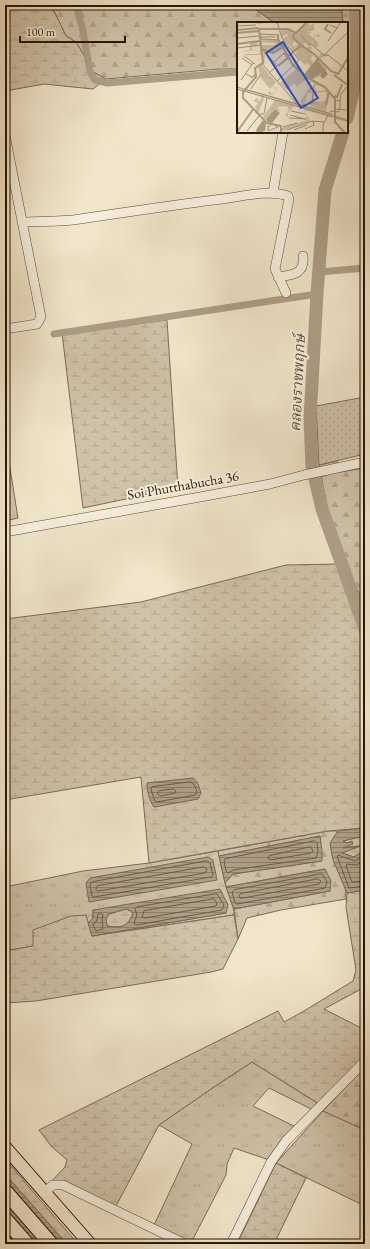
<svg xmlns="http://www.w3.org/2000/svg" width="370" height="1249" font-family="'EB Garamond','Noto Serif Thai',serif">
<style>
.grass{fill:url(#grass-tufts);stroke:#7c6c57}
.forest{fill:url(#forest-firs);stroke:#7c6c57}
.wetland{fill:url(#wetland-marsh);stroke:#7c6c57}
.garden{fill:url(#garden-dots);stroke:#7c6c57}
.water{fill:url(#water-rules);stroke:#786854;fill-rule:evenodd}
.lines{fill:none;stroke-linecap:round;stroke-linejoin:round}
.shore{stroke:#6b5a46;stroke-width:1}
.canal{stroke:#ad9f88;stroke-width:7}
.river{stroke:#ad9f88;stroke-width:13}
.minor-casing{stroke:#5b4936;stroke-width:10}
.major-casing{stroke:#291505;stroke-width:14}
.highway-casing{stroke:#291505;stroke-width:16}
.minor{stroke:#f6efdd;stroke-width:9}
.major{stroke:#f1e6cb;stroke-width:12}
.highway{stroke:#f1e6cb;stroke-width:14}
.labels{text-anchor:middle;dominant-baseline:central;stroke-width:4;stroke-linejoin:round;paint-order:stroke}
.street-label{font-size:14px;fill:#291505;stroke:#f6efdd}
.water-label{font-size:15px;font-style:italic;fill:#5e4c39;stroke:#f6efdd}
.inset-river{fill:none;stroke:#ad9f88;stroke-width:2}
.inset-road{fill:none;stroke:#a1927c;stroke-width:1}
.view{fill:#1d4ed8;fill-opacity:0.15;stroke:#1d4ed8;stroke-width:2}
.inset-edge{fill:none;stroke:#291505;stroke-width:2}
</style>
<defs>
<pattern id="grass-tufts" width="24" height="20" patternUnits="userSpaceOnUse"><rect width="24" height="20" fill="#cfc2a9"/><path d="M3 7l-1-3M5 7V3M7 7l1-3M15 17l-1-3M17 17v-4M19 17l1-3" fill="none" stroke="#b2a690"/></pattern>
<pattern id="forest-firs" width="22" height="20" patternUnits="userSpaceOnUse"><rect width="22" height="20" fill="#cfc2a9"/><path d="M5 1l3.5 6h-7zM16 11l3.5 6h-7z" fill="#b2a690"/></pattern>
<pattern id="wetland-marsh" width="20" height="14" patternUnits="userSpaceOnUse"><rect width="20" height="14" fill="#cfc2a9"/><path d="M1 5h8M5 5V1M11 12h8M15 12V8" fill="none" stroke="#b2a690"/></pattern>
<pattern id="garden-dots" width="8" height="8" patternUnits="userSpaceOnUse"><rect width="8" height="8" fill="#cfc2a9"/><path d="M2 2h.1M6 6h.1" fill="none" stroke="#b2a690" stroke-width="1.8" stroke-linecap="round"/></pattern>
<pattern id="water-rules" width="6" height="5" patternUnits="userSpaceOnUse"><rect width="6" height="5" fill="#ad9f88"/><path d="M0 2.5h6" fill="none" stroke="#8d806d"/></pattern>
</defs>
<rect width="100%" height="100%" fill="#f1e6cb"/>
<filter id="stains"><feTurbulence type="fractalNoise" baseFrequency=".005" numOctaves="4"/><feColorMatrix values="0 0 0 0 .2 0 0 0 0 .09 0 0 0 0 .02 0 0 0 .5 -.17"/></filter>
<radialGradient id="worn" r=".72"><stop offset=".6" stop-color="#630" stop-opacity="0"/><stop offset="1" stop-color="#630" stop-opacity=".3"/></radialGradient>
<g class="grass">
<polygon points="5,437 18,518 5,521"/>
<polygon points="218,851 225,883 234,910 234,915 92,936 226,913 93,910 93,919 88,923 86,915 33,946 5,951 5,887 83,871 149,863"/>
<polygon points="252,1062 319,1104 313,1110 269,1088 253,1106 296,1127 269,1160 234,1148 227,1164 226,1175 191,1243 154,1225 192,1144 159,1125 214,1087"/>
<polygon points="323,1111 365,1130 365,1206 276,1163"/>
</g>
<g class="forest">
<polygon points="51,5 249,5 275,23 238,23 238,69 219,69 106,79 93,72 85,57 76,42 66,36"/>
<polygon points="339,5 351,5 352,80 347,79 347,23 343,23 342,11"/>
<polygon points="337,461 340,472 365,468 365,604 355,585 327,506 319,465"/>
<path d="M328,831H338C336,835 331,840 331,845C330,864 348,880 346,899L281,910L247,918L238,939L234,909L330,891L325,869L226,887L225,883L233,874L321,861L320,836L219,856L218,851Z"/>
<polygon points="365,1067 365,1130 323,1111"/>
</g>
<g class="wetland">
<polygon points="5,5 51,5 66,36 76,42 85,57 93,72 106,79 93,89 44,84 5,91"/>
<polygon points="167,320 178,488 83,508 62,333"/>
<polygon points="336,564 365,640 365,828 328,831 149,863 141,777 5,800 5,619 141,602 286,565"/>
<polygon points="365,835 365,850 354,857 341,853 359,846 340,848 347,843 342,841"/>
<polygon points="365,890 365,987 324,1009 365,1030 365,1057 319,1104 252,1062 214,1087 159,1125 116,1206 58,1181 48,1185 65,1167 67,1160 51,1146 39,1130 278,1011 284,1022 304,1011 353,981 356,970 346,907 347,893"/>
<path d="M126,909L131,911L133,914C126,928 121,928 107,926L106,919L109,914Z"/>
<polygon points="86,915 92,936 234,915 238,939 223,969 211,972 36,1001 5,1003 5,951 33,946 33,930 71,916"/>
<polygon points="5,1159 78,1244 16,1244 5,1231"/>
<polygon points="276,1163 306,1178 274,1244 237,1244"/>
</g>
<polygon class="garden" points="365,397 365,454 319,465 316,406"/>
<g class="water">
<polygon points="249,5 339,5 342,11 343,23 275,23"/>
<path d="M193,778L198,784L201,793L198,799L154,807C149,800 147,791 147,783Z"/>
<polygon points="365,828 365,836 343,841 347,843 352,841 353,844 343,848 361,846 342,853 354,857 365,850 365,890 347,893 333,860 330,843 338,831"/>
<polygon points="320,836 322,851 322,861 233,874 225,883 219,856"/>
<polygon points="208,857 213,860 217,880 89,902 86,883 90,878"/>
<polygon points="325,869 331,881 330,891 234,909 234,910 226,887"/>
<path d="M220,889L228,905L226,913L92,936L88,923L93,918V910ZM126,909L131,911L133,914C127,928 120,928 107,926L106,919L109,914Z"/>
<polygon points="5,1174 67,1244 20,1244 5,1227"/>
</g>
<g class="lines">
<g class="shore">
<polygon points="191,782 195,786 197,792 195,795 157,802 155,801 151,790 152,787"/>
<polygon points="174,789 176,791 175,793 160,796 157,793 159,791"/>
<polygon points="315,841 317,843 318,852 316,858 233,870 228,873 226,871 224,861 225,859"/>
<polygon points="311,847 313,851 311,853 270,860 268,858 269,856"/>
<polyline points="365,855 355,861 343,857 339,855 337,856 349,888 365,886"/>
<polygon points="207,861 210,863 213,875 211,877 94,897 92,896 90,885 92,882"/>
<polyline points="365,861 356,865 347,864 346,866 352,882 365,881"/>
<polygon points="204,867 207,869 205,873 98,891 96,890 96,887 97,886"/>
<polygon points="321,874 323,875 327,882 325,888 237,904 235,903 232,892 234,890"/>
<polygon points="318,879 321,881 319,884 243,898 240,898 239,896 240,894"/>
<polygon points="217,894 224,905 222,910 136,925 134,923 137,915 135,909 137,907"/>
<polygon points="214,899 217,903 216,906 145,918 142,917 144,911"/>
<polygon points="101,913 103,915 102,919 103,929 96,931 93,925 97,920 98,914"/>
</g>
<g class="canal">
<polyline points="76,5 83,31 90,72 95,80 107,83 238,72"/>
<polyline points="347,82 355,83"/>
<polyline points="319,272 365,268"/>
<polyline points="54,334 317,294"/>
</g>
<g class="river">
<polyline points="347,118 355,83 357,36 355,5"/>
<polyline points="343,132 325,190 317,294 310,419 312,466 322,509 365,629"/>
</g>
<g class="minor-casing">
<g id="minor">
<polyline points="5,135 41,317 37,324 5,329"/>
<polyline points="273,193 283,132"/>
<path d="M23,222C42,221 62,222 80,219C127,212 174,205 222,199C240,197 270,189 288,196L289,199L275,269L286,293"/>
<path d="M278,277C293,275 305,274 303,256"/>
<polyline points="5,532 200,497 270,484 304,475 365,462"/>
<polyline points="45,1192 53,1185 63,1185 185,1244"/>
<polyline points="5,1242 7,1244"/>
<polyline points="231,1244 271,1162 286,1141 365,1061"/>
</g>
</g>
<g class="major-casing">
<polyline id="major" points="5,1147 90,1244"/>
</g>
<g class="highway-casing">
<g id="highway">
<polyline points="5,1191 51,1244"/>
<polyline points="5,1219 27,1244"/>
</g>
</g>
<use href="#minor" class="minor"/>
<use href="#major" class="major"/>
<use href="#highway" class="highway"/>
</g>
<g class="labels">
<g class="street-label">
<text transform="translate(183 485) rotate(-10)">Soi Phutthabucha 36</text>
</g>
<g class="water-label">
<text transform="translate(297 383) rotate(-87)">คลองราชพฤกษ์</text>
</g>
</g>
<g transform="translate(237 22)">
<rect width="111" height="111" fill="#f1e6cb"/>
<path d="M53,7L59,19L55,22L57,25L61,22L69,27L72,23L75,26L73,29L68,32L62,26L55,31V26L46,16L51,14L50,12L45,15L44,8Z" fill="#cfc2a9"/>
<path d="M41,17L47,24L36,31H28L27,44H21L25,40V33H9L20,42L7,32H23V27L27,35L24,23H38V21L20,20V23L15,25V28H19L4,30L13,28V20ZM73,58L88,65L92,70L89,90L73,85L71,81L88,79L90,74L89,70L75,71L79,66L80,69L90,68L81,63L77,64L78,62Z" fill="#cfc2a9"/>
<path d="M70,0L72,3L74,1L70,7L75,2L79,1L76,4L78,8L69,10H75L71,12L76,16L81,12L84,16L79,14L77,16L82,23L79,26L75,22L77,18L73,23L69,20L65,25L53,15ZM62,26L68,32L71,29L76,32L74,38L77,42L84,31L92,32L83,37L90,47L83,53L86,57L82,54L75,58L72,66H76L74,71H70L68,81L65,82L63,80L73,65L70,61L73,58H68L60,65L57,61L50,68L43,61L60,46L68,54L76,43L74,45L70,41L68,43L58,33ZM83,39L88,48L75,57L71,51L73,47L79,53L74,46ZM25,44L39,60L36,64L40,67L36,73L31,72L32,69L36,72L39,68L36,64L33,67L24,56L21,45ZM10,67L99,93L111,97V100L98,97V94L89,97L93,95L68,88L73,99L45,109V106L71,98L67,87H69L28,74L21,92L18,85L21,81L16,79L20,76L22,79L25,76L22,73H25L9,69ZM38,78L57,84L50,92L55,99L48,93L52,88L50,84L40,85L44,90L38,87L29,96L31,100L26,95Z" fill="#cfc2a9" fill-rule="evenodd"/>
<path d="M81,38L91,52L86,57L83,53L87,49L75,57L69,53ZM38,87L43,91L35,101L31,100L29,97ZM26,98L29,102L28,109L20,111L19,108Z" fill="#ad9f88"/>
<path class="inset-river" d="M91,2L88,7L94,11M0,8L21,6M0,11L22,9M57,11L56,15L61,21L77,32L94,49L101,52L111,36M41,12V17L56,43L71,56L88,65L98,77V100L108,111M0,22L23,19M24,27L36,31L48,24M51,34L64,24M41,44L51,36M68,53L81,37M97,53L111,63M97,74L100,75L105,62M89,83L92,70M0,110L17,86M44,111V104L30,101L6,76V70L19,55L18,46L26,41L22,7H51L59,11L70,0"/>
<path class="inset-road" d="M40,0L45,16L62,38L40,59L59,81M20,1L36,0M93,3L100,6L104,0M0,4L19,3M23,12L40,13M64,13L72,23L74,22L88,34L91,33L111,49M24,15V17L41,18M24,15H38M0,16L22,14M91,19L100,6M0,26L24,23M87,33L111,10M7,34L18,42M5,36L15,43M37,40L47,31L50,36M27,44L40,59M32,51L40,44L33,36M9,52L15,55L18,53L14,56M4,58L16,41M0,65L95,92M0,67L111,99M14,67L24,52M103,79L104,72L111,64M75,81L77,63M65,83L81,80M98,87L111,88M54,89L68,92M93,89L101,90L103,87V79L98,78M23,92H27L30,76M53,93L68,97M53,96L70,97M34,104H31V109L41,105L38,103M46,105L60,101M68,107L77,103L76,99M50,108L75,99L87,100M57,108L70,103M10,109L22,94M86,111V103L91,93"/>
<path class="view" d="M46,20L81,76L64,86L29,31Z"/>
<rect width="111" height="111" class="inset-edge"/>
</g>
<rect width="370" height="1249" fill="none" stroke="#f1e6cb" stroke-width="20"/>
<rect x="6" y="6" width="358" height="1237" fill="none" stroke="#291505" stroke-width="2"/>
<rect x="10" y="10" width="350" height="1229" fill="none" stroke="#291505"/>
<path d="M20 36v6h105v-6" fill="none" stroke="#291505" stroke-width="2"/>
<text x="26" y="36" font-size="12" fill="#291505" stroke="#f6efdd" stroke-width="3" paint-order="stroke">100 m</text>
<rect width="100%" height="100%" filter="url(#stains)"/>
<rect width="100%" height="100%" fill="url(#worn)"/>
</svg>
